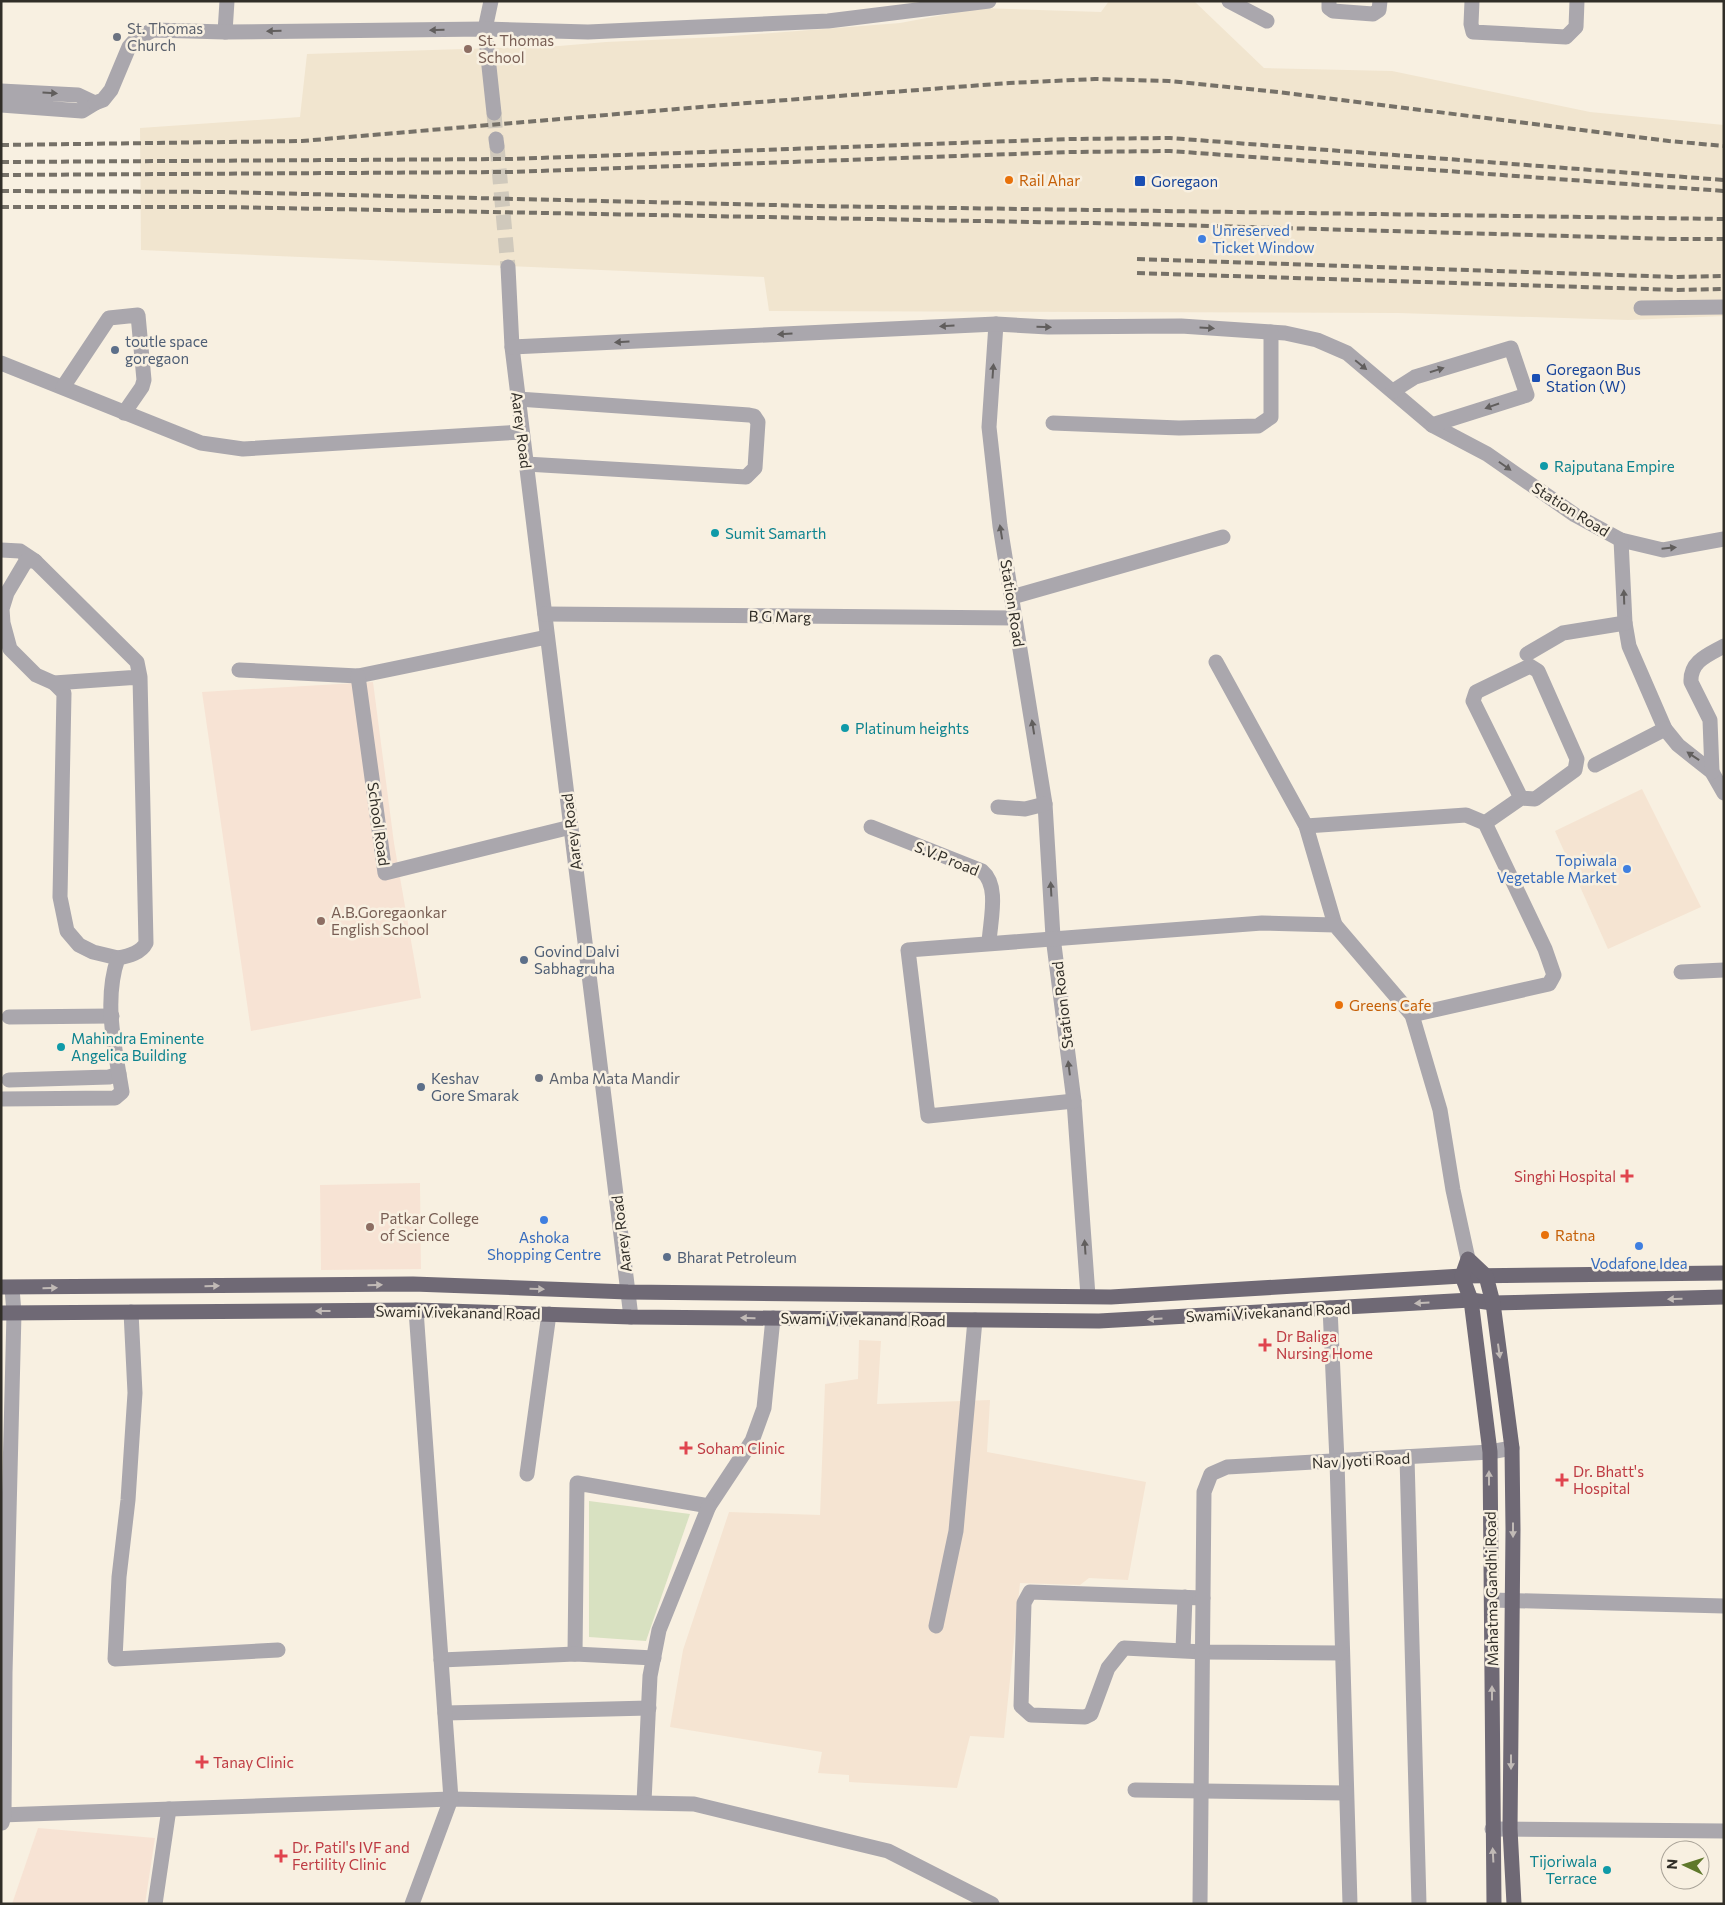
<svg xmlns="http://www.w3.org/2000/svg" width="1725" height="1905" font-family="Commissioner,sans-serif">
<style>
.commercial{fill:#f5e4d2}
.built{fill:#f1e5cf}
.education{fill:#f7e3d4}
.green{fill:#d8e1c1}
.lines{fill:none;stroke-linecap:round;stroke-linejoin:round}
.minor-tunnel{stroke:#d0c9bc;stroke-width:15;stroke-dasharray:15 8;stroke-linecap:butt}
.minor{stroke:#aaa7ad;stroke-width:15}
.major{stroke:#6f6975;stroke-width:15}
.rail{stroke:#767168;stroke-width:4;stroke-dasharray:8 4;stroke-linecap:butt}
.oneway{fill:#615e5d}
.oneway2{fill:#c1bab6}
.worship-dot{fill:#6b7280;stroke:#f8f0e1;stroke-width:2}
.education-dot{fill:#8d6e63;stroke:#f8f0e1;stroke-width:2}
.food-dot{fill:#e8710a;stroke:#f8f0e1;stroke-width:2}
.transit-dot{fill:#1a4fb4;stroke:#f8f0e1;stroke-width:2}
.shop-dot{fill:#3f7fe0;stroke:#f8f0e1;stroke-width:2}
.service-dot{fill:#5c6f8a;stroke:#f8f0e1;stroke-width:2}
.culture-dot{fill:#0f9aa8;stroke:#f8f0e1;stroke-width:2}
.health-dot{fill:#e0444e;stroke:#f8f0e1;stroke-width:2}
.labels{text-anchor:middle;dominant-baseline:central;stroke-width:5;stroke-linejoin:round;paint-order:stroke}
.worship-label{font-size:15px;fill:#5b616d;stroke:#f8f0e1;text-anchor:start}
.education-label{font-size:15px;fill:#785e54;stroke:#f8f0e1;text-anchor:start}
.food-label{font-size:15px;fill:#c56008;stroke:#f8f0e1;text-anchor:start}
.transit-label{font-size:15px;fill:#164399;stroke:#f8f0e1;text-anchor:start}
.shop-label{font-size:15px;fill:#366cbe;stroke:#f8f0e1}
.service-label{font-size:15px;fill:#4e5e75;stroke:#f8f0e1;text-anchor:start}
.street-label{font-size:15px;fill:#312e28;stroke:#f8f0e1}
.culture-label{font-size:15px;fill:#0d838f;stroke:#f8f0e1;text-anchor:start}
.health-label{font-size:15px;fill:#be3a42;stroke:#f8f0e1;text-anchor:start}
</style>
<rect width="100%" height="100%" fill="#f8f0e1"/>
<g class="commercial">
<polygon points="1642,789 1701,907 1608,949 1555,831"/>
<polygon points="859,1340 881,1341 877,1404 990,1400 987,1452 1146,1482 1128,1580 1089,1578 1080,1585 1020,1583 1004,1738 970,1736 957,1788 849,1782 849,1775 818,1773 822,1752 670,1727 683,1650 729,1512 820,1515 825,1384 858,1379"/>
</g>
<polygon class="built" points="1109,1 1194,1 1264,68 1392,71 1590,112 1724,125 1724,316 1628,320 1398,313 769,311 764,277 141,250 140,128 300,117 307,54 559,46 606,42 719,37 900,23 980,8 1101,12"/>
<g class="education">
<polygon points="373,682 394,843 421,998 251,1031 202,692"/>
<polygon points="420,1183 421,1269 321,1270 320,1185"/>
<polygon points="38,1828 155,1838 145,1904 12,1904"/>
</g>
<polygon class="green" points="589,1501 690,1514 646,1641 589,1637"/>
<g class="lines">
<g class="minor-tunnel">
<polyline points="494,113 496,139"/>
<polyline points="497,146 508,267"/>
</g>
<g class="minor">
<polyline points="491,1 485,29 494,113"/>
<polyline points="1229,1 1267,21"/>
<polyline points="1329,1 1329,8 1333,11 1373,14 1379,10 1380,1"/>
<polyline points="1472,1 1471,24 1473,32 1566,37 1576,27 1577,1"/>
<polyline points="225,32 227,1"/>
<polyline points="1,91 78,95 95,103 82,111 1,105"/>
<polyline points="95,103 103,100 111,90 129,47 136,39 153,30 225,32 485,29 588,32 828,21 989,1"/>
<polyline points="496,139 497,146"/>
<polyline points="508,267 512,347 631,1317"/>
<polyline points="1641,308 1724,307"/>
<polyline points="996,324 989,427 1000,526 1045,804 1053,937 1074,1101 1088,1296"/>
<polyline points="512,347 996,324 1048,327 1181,326 1285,333 1317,340 1347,353 1432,425 1487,454 1575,515 1621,540 1663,550 1724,539"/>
<polyline points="1,363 201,443 243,449 522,432"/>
<polyline points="63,387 109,318 138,315 144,380 142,387 124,413"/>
<polyline points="1393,391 1415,377 1511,348 1527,395 1432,425"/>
<polyline points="518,399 749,415 754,416 758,422 755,468 746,477 526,464"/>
<polyline points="1053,423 1179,428 1258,426 1271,417 1271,332"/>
<polyline points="1621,540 1625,623 1629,646 1665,729 1678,745 1712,772 1724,793"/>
<polyline points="1,550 20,551 35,561"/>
<polyline points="1012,597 1223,537"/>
<polyline points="545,614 1015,618"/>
<polyline points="1527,654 1563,633 1625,623"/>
<polyline points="1216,662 1306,826 1335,925"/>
<polyline points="239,670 358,676 547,637"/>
<polyline points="358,676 385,873 571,827"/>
<polyline points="54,683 64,693 60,897 67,931 79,945 93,952 118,958"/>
<polyline points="1595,765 1665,729"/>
<path d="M1712,772L1710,720L1691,682C1690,661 1708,655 1724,646"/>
<polyline points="998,807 1025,809 1045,804"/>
<polyline points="1485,823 1521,798 1473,701 1476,692 1530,666 1538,671 1577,759 1575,770 1535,799 1521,798"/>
<polyline points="1306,826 1466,815 1485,823 1545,949 1554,975 1549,984 1412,1015"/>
<path d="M871,827L982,871C1000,886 990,921 989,943"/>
<polyline points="1681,972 1724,970"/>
<polyline points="9,1017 112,1016"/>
<polyline points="9,1080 109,1077 119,1074"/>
<path d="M1,1099L115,1098L122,1092C115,1048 103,1001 118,958C129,956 141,953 146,943L140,677L137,662L35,561H26L7,593L2,609L3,623L10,649L36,675L54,683L140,677"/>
<polyline points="1074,1101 928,1116 908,950 1262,923 1335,925 1412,1015 1440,1110 1453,1190 1468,1259"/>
<polyline points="1330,1308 1337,1461 1350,1904"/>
<polyline points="131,1312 135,1393 128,1500 119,1577 115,1659 278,1650"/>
<polyline points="1407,1457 1419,1904"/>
<polyline points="527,1474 549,1314"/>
<polyline points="1203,1598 1030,1592 1024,1603 1021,1706 1031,1715 1085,1717 1091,1714 1108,1668 1124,1648 1203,1652 1342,1653"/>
<polyline points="1492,1600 1724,1606"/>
<polyline points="936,1626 956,1531 975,1320"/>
<polyline points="1183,1650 1185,1597"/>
<polyline points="575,1654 577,1483 709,1506 752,1441 764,1408 773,1318"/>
<polyline points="441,1660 575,1654 654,1658"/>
<polyline points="445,1713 649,1708"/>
<polyline points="1135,1790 1346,1793"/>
<polyline points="644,1802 650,1676 659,1630 709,1506"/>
<polyline points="1,1815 451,1799 694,1804 888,1851 992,1904"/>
<polyline points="2,1823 4,1815 5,1673 14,1313 12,1288"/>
<polyline points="1492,1829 1724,1831"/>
<polyline points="155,1904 169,1809"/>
<polyline points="412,1904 451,1799 416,1310"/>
<polyline points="1200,1904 1204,1492 1211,1474 1227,1467 1490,1452 1512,1448"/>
</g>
<g class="major">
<polyline points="1,1287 413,1284 628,1292 1111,1297 1462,1276 1724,1273"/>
<polyline points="1,1313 416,1310 631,1317 1099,1321 1471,1300 1493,1303 1724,1297"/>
<polyline points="1494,1904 1490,1452 1471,1300 1462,1276 1468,1259 1486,1276 1493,1303 1512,1448 1513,1529 1510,1829 1514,1904"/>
</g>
<g class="rail">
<polyline points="1,145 302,141 747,103 1009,83 1095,79 1169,81 1278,92 1669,141 1724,146"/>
<polyline points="1,162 510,159 1070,139 1170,138 1724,180"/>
<polyline points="1,175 510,172 1070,152 1170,151 1724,191"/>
<polyline points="1,191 221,192 814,206 1724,219"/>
<polyline points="1,207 221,207 1141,224 1673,239 1724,239"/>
<polyline points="1137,259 1676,277 1724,276"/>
<polyline points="1137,273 1678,290 1724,289"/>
</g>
</g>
<defs><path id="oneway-solid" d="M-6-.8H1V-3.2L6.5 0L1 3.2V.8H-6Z" transform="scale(1.25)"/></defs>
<g class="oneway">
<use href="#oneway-solid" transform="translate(437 30) rotate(179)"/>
<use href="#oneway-solid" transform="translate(274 31) rotate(179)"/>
<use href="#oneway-solid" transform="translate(50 93) rotate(3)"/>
<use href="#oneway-solid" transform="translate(947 326) rotate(177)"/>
<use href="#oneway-solid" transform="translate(1044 327) rotate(1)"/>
<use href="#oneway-solid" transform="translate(1207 328) rotate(4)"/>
<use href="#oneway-solid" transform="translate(785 334) rotate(177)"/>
<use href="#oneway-solid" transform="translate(622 342) rotate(177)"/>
<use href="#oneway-solid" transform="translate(1361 365) rotate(39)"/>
<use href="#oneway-solid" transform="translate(1437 370) rotate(-17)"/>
<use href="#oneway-solid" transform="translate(993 371) rotate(-86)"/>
<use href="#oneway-solid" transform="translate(1492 406) rotate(161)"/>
<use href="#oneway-solid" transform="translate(1505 466) rotate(35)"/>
<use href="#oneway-solid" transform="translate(1001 532) rotate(-99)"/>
<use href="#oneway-solid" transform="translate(1669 548) rotate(-6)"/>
<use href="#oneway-solid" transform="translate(1624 597) rotate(-92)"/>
<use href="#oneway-solid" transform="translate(1033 727) rotate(-99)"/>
<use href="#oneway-solid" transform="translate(1693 756) rotate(-146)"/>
<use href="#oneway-solid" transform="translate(1051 889) rotate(-93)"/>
<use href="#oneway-solid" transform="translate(1069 1068) rotate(-97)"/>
<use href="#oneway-solid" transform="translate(1085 1247) rotate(-94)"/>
</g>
<g class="oneway2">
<use href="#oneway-solid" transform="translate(375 1285) rotate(-1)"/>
<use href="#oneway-solid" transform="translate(212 1286) rotate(-1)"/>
<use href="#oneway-solid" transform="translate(50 1288) rotate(-1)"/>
<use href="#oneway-solid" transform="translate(537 1289) rotate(2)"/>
<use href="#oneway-solid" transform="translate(1675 1299) rotate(179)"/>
<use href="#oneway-solid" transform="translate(1422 1303) rotate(177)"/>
<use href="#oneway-solid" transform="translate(323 1311) rotate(180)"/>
<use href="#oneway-solid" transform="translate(748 1318) rotate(-179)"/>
<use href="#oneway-solid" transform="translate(1155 1319) rotate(177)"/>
<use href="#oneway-solid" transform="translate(1499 1351) rotate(82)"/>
<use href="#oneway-solid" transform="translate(1489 1478) rotate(-90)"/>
<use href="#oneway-solid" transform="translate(1513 1530) rotate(90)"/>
<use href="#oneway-solid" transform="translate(1492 1693) rotate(-90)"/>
<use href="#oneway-solid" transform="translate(1511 1762) rotate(90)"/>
<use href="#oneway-solid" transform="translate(1493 1855) rotate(-93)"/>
</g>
<g class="worship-dot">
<circle cx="117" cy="37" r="5"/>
<circle cx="539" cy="1078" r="5"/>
</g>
<g class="education-dot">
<circle cx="468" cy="49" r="5"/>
<circle cx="321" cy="921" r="5"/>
<circle cx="370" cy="1227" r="5"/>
</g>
<g class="food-dot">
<circle cx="1009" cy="180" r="5"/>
<circle cx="1339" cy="1005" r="5"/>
<circle cx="1545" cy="1235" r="5"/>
</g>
<g class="transit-dot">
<rect x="1134" y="175" width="12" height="12" rx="2.5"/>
<rect x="1531" y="373" width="10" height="10" rx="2.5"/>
</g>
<g class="shop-dot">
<circle cx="1202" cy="239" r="5"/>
<circle cx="1627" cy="869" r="5"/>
<circle cx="544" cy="1220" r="5"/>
<circle cx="1639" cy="1246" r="5"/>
</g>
<g class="service-dot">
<circle cx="115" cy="350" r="5"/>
<circle cx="524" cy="960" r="5"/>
<circle cx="421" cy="1087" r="5"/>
<circle cx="667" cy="1257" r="5"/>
</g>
<g class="culture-dot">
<circle cx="1544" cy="466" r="5"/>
<circle cx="715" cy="533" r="5"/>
<circle cx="845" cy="728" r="5"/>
<circle cx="61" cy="1047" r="5"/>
<circle cx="1607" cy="1870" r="5"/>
</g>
<g class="health-dot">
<path d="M1624.5 1168.5h5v5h5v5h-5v5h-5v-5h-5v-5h5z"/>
<path d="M1262.5 1337.5h5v5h5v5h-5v5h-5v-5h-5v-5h5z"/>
<path d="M683.5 1440.5h5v5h5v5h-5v5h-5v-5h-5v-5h5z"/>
<path d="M1559.5 1472.5h5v5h5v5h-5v5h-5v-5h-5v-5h5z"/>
<path d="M199.5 1754.5h5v5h5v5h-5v5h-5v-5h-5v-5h5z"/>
<path d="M278.5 1848.5h5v5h5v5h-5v5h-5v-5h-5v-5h5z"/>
</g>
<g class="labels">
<g class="worship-label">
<text x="127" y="28">St. Thomas<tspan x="127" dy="17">Church</tspan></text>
<text x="549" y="1078">Amba Mata Mandir</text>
</g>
<g class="education-label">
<text x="478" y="40">St. Thomas<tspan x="478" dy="17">School</tspan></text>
<text x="331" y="912">A.B.Goregaonkar<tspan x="331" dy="17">English School</tspan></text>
<text x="380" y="1218">Patkar College<tspan x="380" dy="17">of Science</tspan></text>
</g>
<g class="food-label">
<text x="1019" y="180">Rail Ahar</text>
<text x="1349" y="1005">Greens Cafe</text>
<text x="1555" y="1235">Ratna</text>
</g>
<g class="transit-label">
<text x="1151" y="181">Goregaon</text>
<text x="1546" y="369">Goregaon Bus<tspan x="1546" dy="17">Station (W)</tspan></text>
</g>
<g class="shop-label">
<text x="1212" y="230" text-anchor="start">Unreserved<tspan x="1212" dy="17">Ticket Window</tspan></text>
<text x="1617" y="860" text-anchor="end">Topiwala<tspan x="1617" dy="17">Vegetable Market</tspan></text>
<text x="544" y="1237">Ashoka<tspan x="544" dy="17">Shopping Centre</tspan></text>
<text x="1639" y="1263">Vodafone Idea</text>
</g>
<g class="service-label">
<text x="125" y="341">toutle space<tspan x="125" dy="17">goregaon</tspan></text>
<text x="534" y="951">Govind Dalvi<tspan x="534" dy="17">Sabhagruha</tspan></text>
<text x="431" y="1078">Keshav<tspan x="431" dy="17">Gore Smarak</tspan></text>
<text x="677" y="1257">Bharat Petroleum</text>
</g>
<g class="street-label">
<text transform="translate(522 430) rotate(83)">Aarey Road</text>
<text transform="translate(1571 509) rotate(32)">Station Road</text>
<text transform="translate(1013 603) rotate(81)">Station Road</text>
<text transform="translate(780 616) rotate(1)">B G Marg</text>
<text transform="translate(379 824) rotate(82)">School Road</text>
<text transform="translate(571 832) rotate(-97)">Aarey Road</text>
<text transform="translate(947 858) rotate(22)">S.V.P road</text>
<text transform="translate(1062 1005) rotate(-97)">Station Road</text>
<text transform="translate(621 1234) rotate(-97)">Aarey Road</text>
<text transform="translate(458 1312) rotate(1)">Swami Vivekanand Road</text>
<text transform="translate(1268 1312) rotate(-3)">Swami Vivekanand Road</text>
<text transform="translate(863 1319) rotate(1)">Swami Vivekanand Road</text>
<text transform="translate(1361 1460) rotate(-3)">Nav Jyoti Road</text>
<text transform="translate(1491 1589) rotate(-91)">Mahatma Gandhi Road</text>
</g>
<g class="culture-label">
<text x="1554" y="466">Rajputana Empire</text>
<text x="725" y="533">Sumit Samarth</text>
<text x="855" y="728">Platinum heights</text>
<text x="71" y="1038">Mahindra Eminente<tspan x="71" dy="17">Angelica Building</tspan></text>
<text x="1597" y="1861" text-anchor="end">Tijoriwala<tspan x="1597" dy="17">Terrace</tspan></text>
</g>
<g class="health-label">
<text x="1616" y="1176" text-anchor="end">Singhi Hospital</text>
<text x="1276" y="1336">Dr Baliga<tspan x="1276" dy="17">Nursing Home</tspan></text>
<text x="697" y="1448">Soham Clinic</text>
<text x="1573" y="1471">Dr. Bhatt's<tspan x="1573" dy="17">Hospital</tspan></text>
<text x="213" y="1762">Tanay Clinic</text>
<text x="292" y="1847">Dr. Patil's IVF and<tspan x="292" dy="17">Fertility Clinic</tspan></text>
</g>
</g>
<rect width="1725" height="1905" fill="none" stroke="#312e28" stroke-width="5"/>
<g transform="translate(1685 1865) rotate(274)"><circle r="24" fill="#f8f0e1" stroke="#a8a297"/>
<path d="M0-4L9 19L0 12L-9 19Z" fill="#5f782b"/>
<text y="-8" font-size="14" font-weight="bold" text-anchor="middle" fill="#312e28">N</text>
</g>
</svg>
